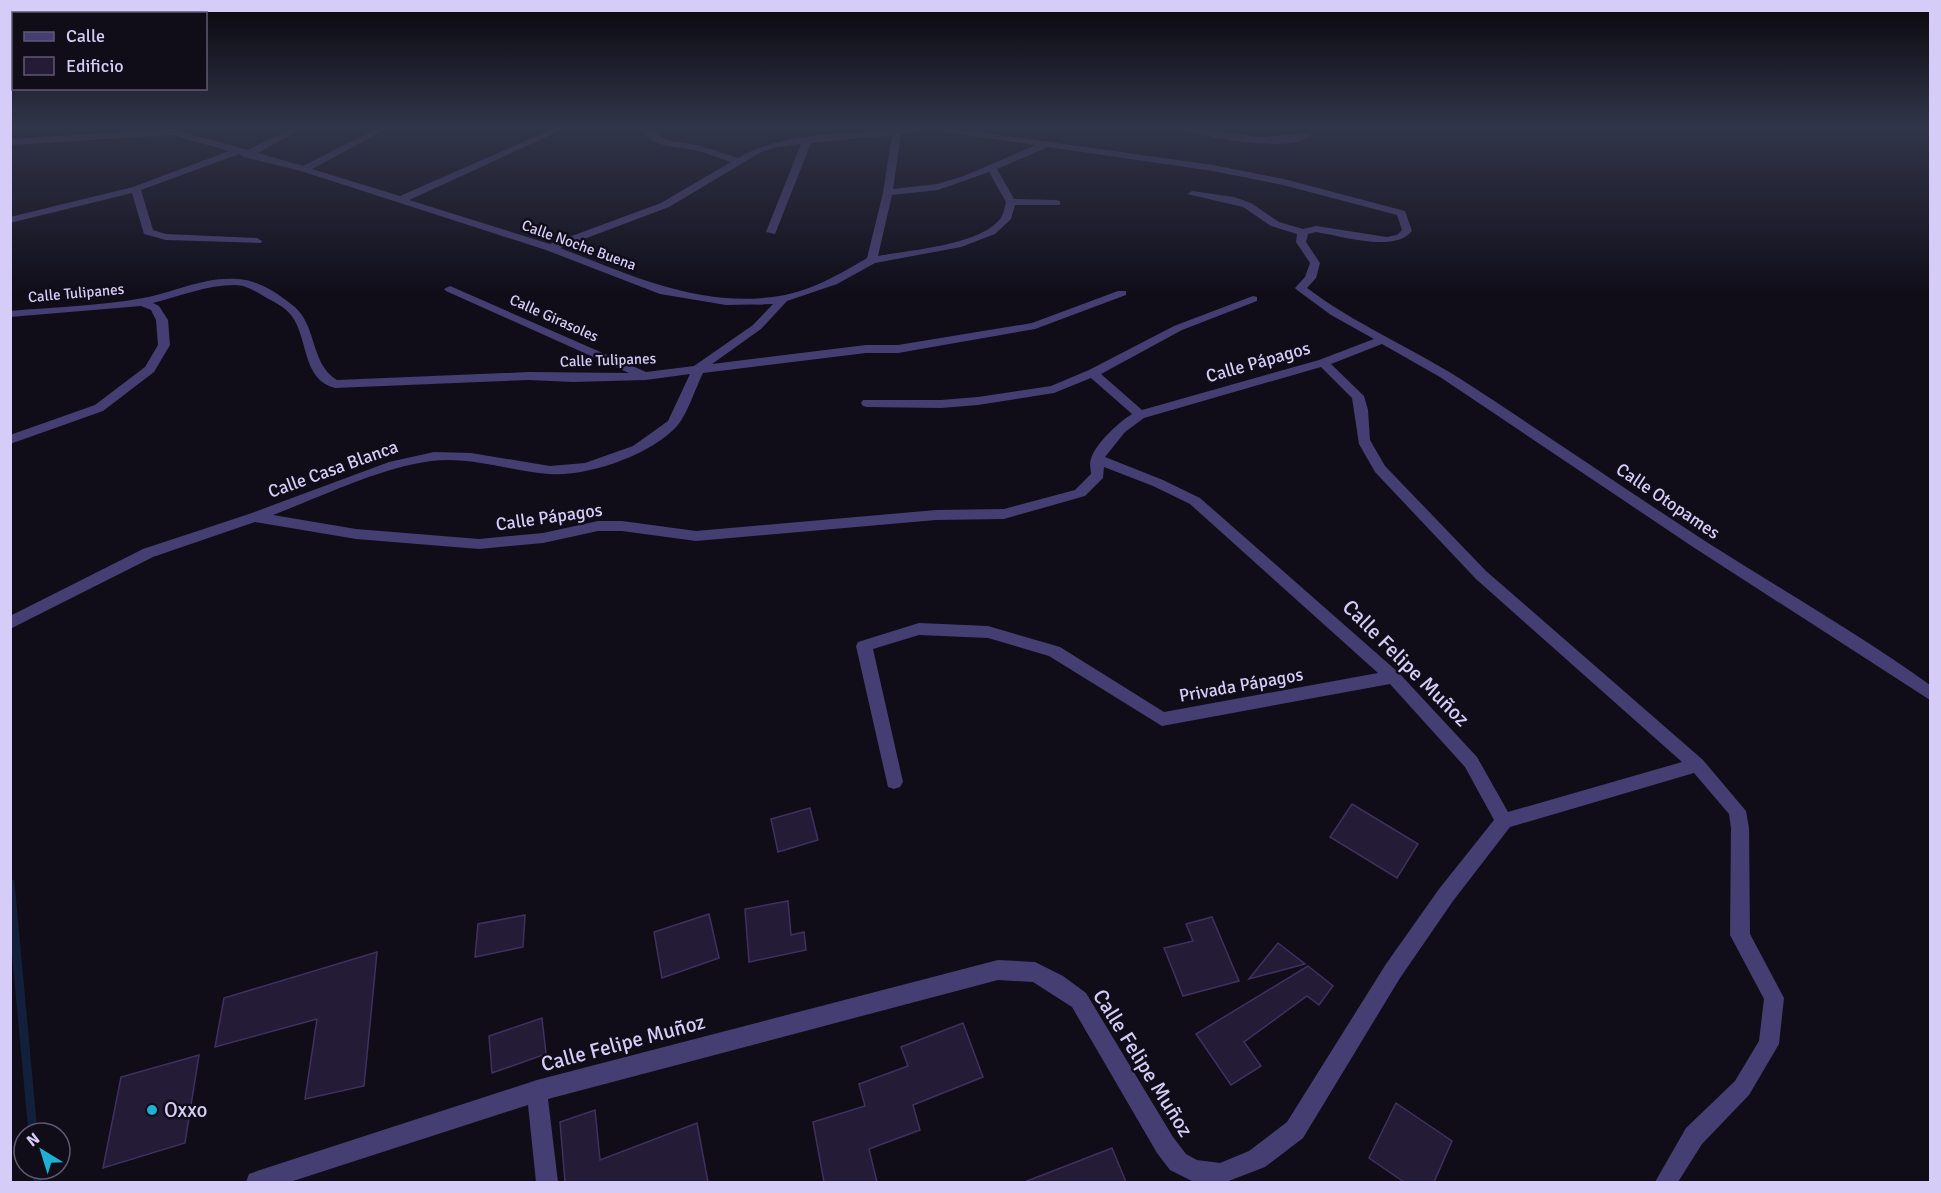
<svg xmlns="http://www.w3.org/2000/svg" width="1941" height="1193" font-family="Signika,sans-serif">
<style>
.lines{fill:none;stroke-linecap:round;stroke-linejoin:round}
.stream{stroke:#13203c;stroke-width:9}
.building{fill:#241b37;stroke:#3e3160;stroke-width:1.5}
.street{fill:#453e72;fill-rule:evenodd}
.poi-dot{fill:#1eb0d2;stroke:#100d19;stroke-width:2}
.labels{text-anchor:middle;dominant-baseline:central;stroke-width:5;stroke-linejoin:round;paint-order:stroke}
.far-street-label{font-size:15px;fill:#d5ccf8;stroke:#100d19}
.street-label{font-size:18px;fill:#d5ccf8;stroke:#100d19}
.near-street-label{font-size:21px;fill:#d5ccf8;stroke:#100d19}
.near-poi-label{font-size:21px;fill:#d5ccf8;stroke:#100d19;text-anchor:start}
</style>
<rect width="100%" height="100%" fill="#100d19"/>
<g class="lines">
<g class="stream">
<polyline points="10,883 33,1133"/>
<polyline points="36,1169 38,1182"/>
</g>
</g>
<g class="building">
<polygon points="1352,804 1418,844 1397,878 1330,837"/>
<polygon points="810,808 818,840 778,852 771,819"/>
<polygon points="788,901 791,935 804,932 806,950 749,962 745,909"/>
<polygon points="709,914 719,958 662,978 654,932"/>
<polygon points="525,915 523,947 475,957 478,924"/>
<polygon points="1212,917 1239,981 1183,996 1164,948 1193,941 1186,924"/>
<polygon points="1278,943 1305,964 1249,979"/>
<polygon points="377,952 364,1086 305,1099 317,1019 215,1047 224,998"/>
<polygon points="1308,966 1333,986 1319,1005 1307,996 1244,1042 1261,1066 1231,1085 1196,1034"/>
<polygon points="542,1018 546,1054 492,1073 489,1036"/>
<polygon points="963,1023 983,1077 913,1105 920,1130 869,1149 877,1182 824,1182 813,1122 865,1106 859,1084 908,1066 901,1047"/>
<polygon points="199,1055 185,1143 103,1168 121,1077"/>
<polygon points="1396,1103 1452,1141 1434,1182 1404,1182 1369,1158"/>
<polygon points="595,1110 600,1160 697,1123 708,1182 565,1182 560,1122"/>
<polygon points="1112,1148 1126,1182 1027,1182 1027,1181"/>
</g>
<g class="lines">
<g class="street">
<path d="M292,128H303L258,153L303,166L378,128H388L312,169L400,196L555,128H566L409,200L550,244L661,203L731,162C719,158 707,153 695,150C678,147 647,147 641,128H649L666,140L697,145L738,158C782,132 839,135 889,130L888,128H951L1213,165L1284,179L1405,211L1412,231C1394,253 1342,236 1316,232L1308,234L1306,242L1320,263L1316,278L1307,288C1355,324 1408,346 1459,378C1541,431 1622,487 1705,541C1780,589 1857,633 1930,685V700L1693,547L1440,377L1382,344L1331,364L1364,396L1368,410L1370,440L1385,466L1486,571L1703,760L1746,811L1749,828L1750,934L1784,998L1779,1044L1749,1095L1702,1144L1678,1182H1655L1686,1128L1735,1081L1759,1041L1764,999L1730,935L1731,828L1729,814L1694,773L1510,827L1453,901L1400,978L1303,1138L1265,1167L1226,1182H1194L1170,1170L1157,1153L1072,1007L1033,982L998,980L548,1099L558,1182H536L528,1105L290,1182H246L249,1174L257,1171L537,1080L998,960L1035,962L1063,976L1086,993L1173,1137L1186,1154L1197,1160L1220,1163L1249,1151L1287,1122L1386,964L1439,889L1494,820L1465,767L1390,684L1162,726L1049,656L988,638L919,635L873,649L903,782L900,787L894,789L888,787L856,646L858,642L919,623L988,626L1060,647L1164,712L1378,673L1190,504L1153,486L1104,467L1103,478L1085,496L1004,519L936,520L696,541L622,531H598L543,543L479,549L356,539L255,522L153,557L10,629V616L143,549L249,514L389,462L434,452L471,453L550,466L585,463L633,446L668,421L690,374L646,380L573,382L529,380L335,388C301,379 309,338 291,315C285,307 274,302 265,297C255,291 246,285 235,285C207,285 180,296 153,303L159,306L168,320L170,345L154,372L103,411L10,444V435L95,405L145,367L158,345L156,320L151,310L141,306L10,317V311C54,307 101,306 143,298C175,292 205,276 238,279C257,280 276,292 291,304C318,323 309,363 337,380L529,372L629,373L446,291L444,289L450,286L646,372L694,366L753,325L773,304L726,305L660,294L546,250L301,171L244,157L239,154L141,190L153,230L166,234L257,238L262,241L261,243L166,240L144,234L132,193L10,223V217L133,187L229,151L172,135L10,145V139L172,129L248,150ZM922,132H941L1036,145L964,176L937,184L893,189L901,134ZM892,135L883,193L867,258C840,274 811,291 779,296C701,309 631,275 560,248L669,207L761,152L777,147L801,144L766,232L775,234L811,143ZM1048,147L1213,171L1283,185L1397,215L1402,230L1397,235L1387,237L1316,226L1303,229L1279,222L1251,203L1234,197L1192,191L1187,194L1243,207L1271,226L1297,234L1296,242L1310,263L1305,277L1295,288L1297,290L1331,315L1374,339L1319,360L1142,410L1101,374L1182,330L1257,301V297L1253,296L1174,326L1089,370L1051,386L978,397L941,400H863L861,403L863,406L867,407L941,408L978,405L1054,393L1091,378L1132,414C1119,422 1095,444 1091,459C1089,463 1091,470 1091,474L1075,490L1004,509L936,510L696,531L622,521H598L543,533L479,539L356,529L273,515C323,496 379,468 431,461C471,456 510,471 549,474C587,477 651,455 677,426C687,415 696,387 703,373L866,353H898L1035,329L1126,295V291H1118L1032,323L898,345H866L712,364L761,329L787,301L837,284L875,263L961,247L995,234L1011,219L1015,205H1060V201L1056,200L1014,199L997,169ZM989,172L1006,202C1005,206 1004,212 1002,216C985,245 909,250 878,256L892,195L938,190ZM1321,367L1352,398L1359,444L1375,472L1476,579L1682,762L1508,812L1477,757L1399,673L1200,498L1163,480L1105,457L1125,432L1144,418Z"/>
<path d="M1175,128H1195L1260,137L1307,133L1312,136C1286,154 1210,136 1180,131Z"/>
</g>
</g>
<linearGradient id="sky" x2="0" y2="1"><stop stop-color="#09070e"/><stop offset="0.43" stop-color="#313549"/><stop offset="1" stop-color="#313549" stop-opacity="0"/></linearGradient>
<rect width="1941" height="295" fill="url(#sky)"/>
<circle class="poi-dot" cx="152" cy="1110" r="6"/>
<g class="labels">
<g class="far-street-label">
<text transform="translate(579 245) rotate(20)">Calle Noche Buena</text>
<text transform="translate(76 293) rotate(-5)">Calle Tulipanes</text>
<text transform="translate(554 318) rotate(24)">Calle Girasoles</text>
<text transform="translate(608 360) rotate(-2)">Calle Tulipanes</text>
</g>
<g class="street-label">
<text transform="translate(1258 362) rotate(-16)">Calle Pápagos</text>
<text transform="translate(333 469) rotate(-20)">Calle Casa Blanca</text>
<text transform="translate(1668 501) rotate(34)">Calle Otopames</text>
<text transform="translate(549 517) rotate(-8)">Calle Pápagos</text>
<text transform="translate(1241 685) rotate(-10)">Privada Pápagos</text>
</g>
<g class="near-street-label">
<text transform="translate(1406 663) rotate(45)">Calle Felipe Muñoz</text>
<text transform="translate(623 1043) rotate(-15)">Calle Felipe Muñoz</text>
<text transform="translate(1143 1063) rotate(58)">Calle Felipe Muñoz</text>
</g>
<g class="near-poi-label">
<text x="164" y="1110">Oxxo</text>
</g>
</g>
<rect width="1941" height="1193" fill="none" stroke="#d5ccf8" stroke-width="24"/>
<rect x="12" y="12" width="195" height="78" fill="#100d19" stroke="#5f5972" stroke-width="1.5"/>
<rect x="24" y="32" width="30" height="9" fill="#453e72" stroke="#5f5972" stroke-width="1.5"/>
<text x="66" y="42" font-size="18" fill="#d5ccf8">Calle</text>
<rect x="24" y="57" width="30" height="18" fill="#241b37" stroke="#5f5972" stroke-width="1.5"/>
<text x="66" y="72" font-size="18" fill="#d5ccf8">Edificio</text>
<g transform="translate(42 1151) rotate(322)"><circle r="28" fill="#100d19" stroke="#5f5972" stroke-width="1.5"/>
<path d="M0-4.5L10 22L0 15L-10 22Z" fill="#1eb0d2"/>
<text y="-9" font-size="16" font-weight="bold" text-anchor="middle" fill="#d5ccf8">N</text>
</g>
</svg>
